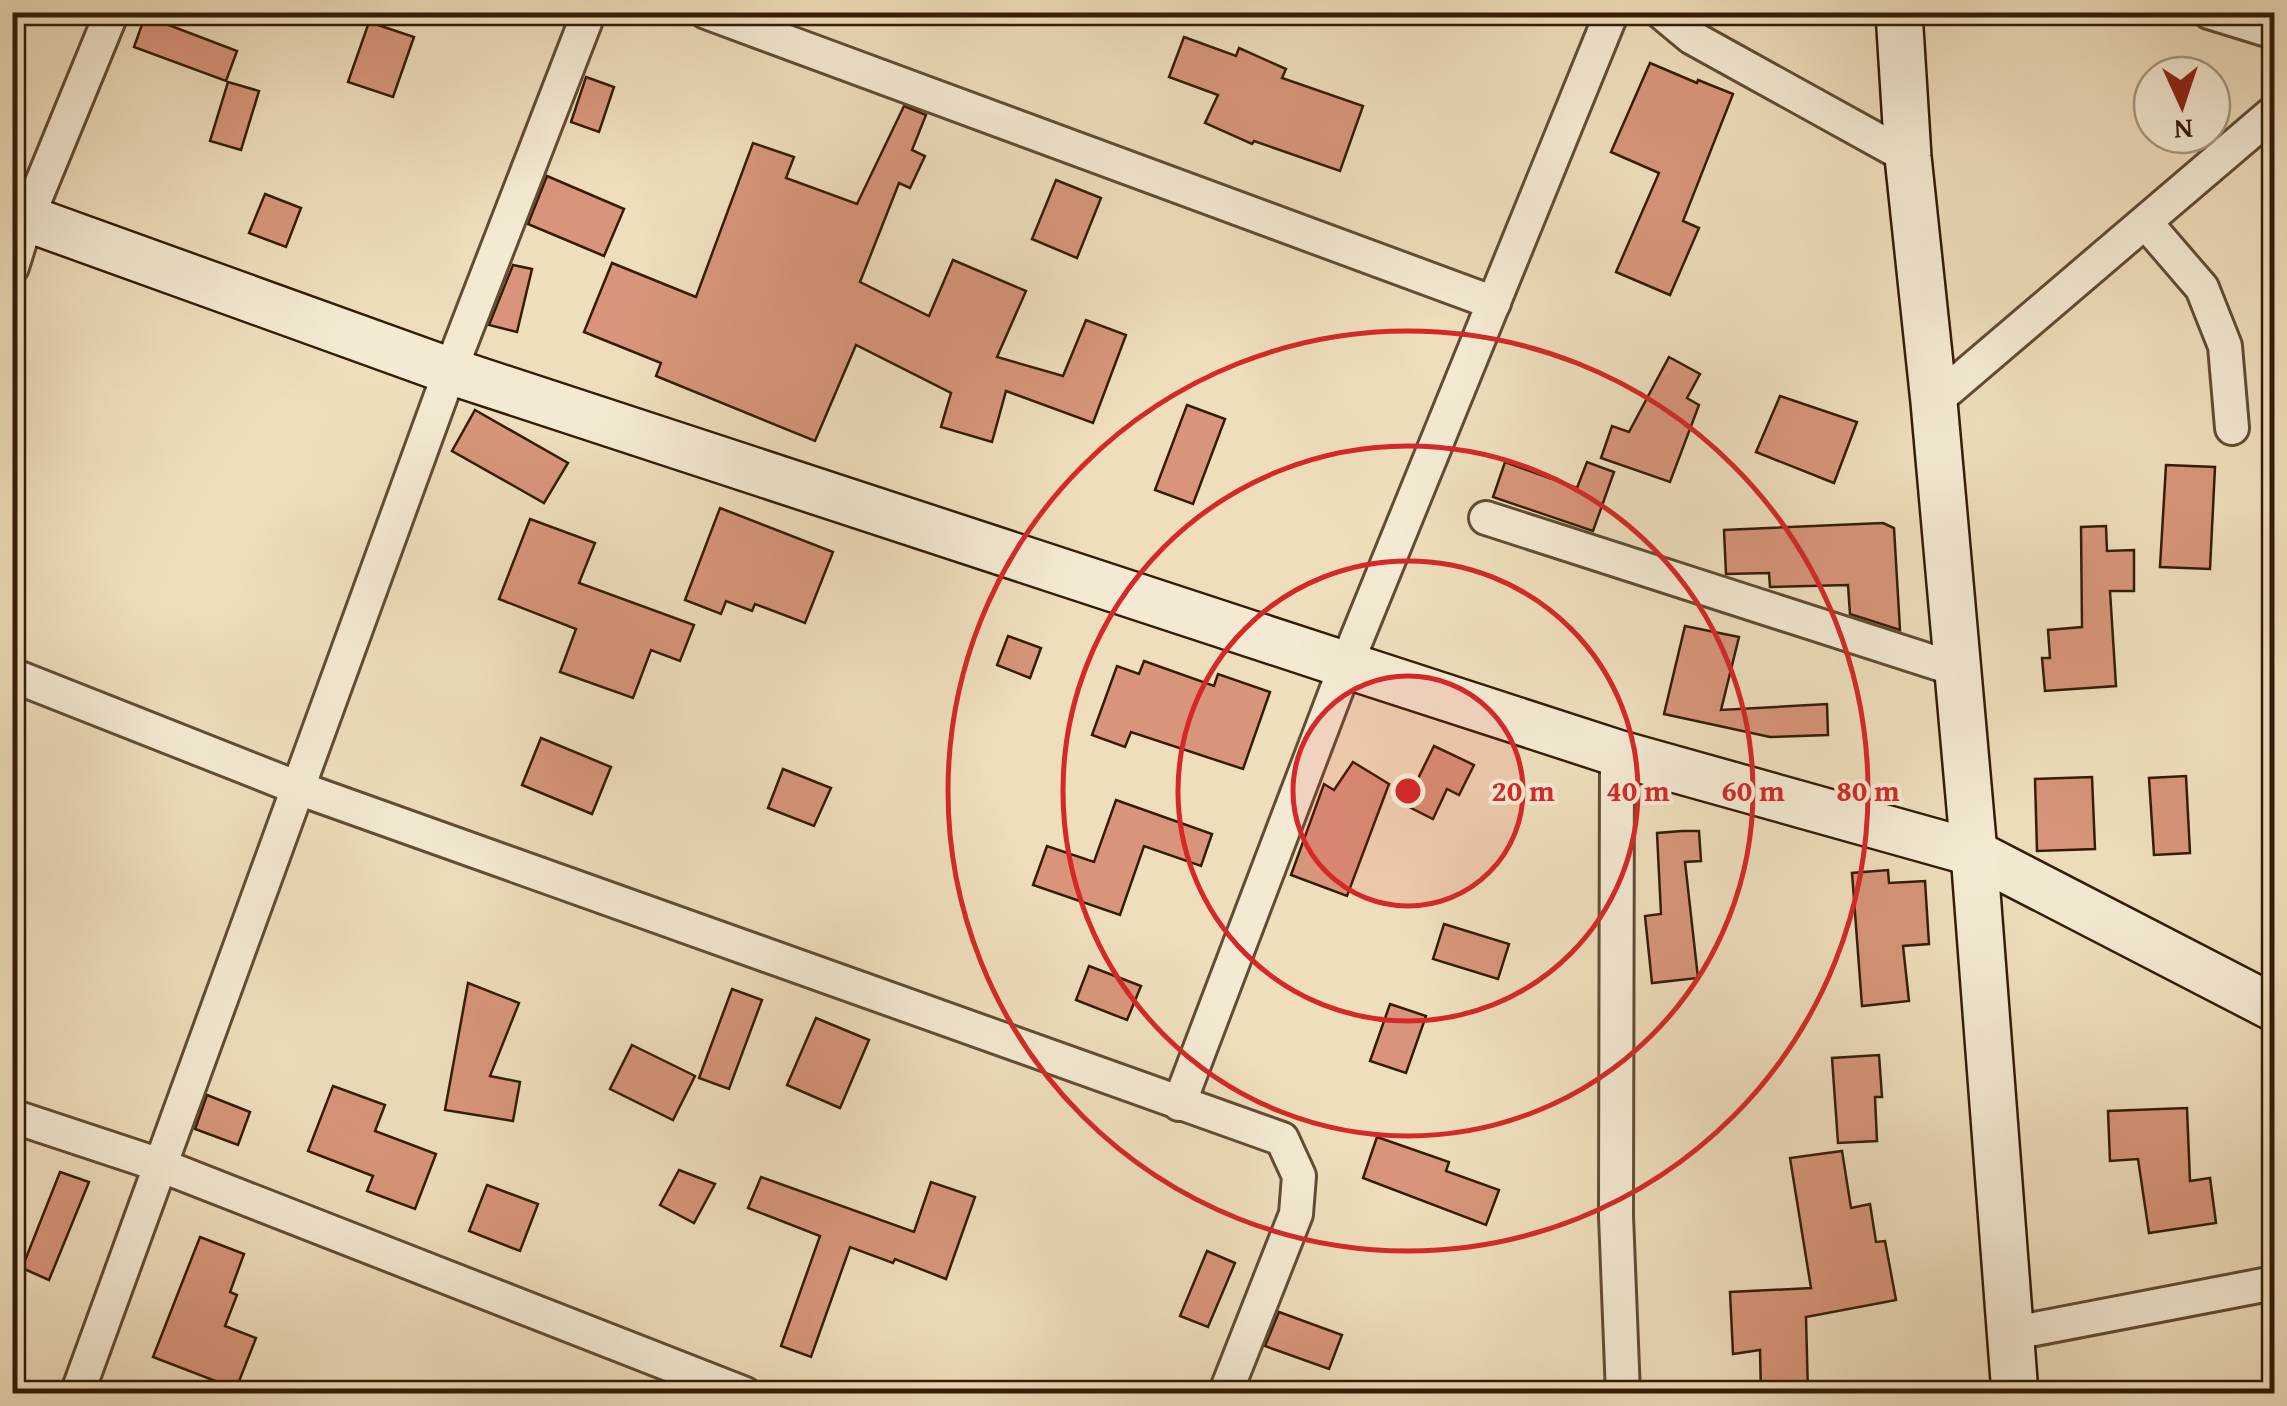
<svg xmlns="http://www.w3.org/2000/svg" width="2287" height="1406" font-family="'Gentium Book Plus',serif">
<style>
.building{fill:#d8957b;stroke:#341c07;stroke-width:2.5}
.lines{fill:none;stroke-linecap:round;stroke-linejoin:round}
.street-casing{stroke:#624c34;stroke-width:38}
.secondary-casing{stroke:#341c07;stroke-width:50}
.street{stroke:#f4ead3;stroke-width:32}
.secondary{stroke:#f4ead3;stroke-width:45}
.ring{fill:none;stroke:#d62828;stroke-width:5}
.centre{fill:#d62828;stroke:#f4ead3;stroke-width:5}
.ring-label{font-size:30px;text-anchor:middle;font-weight:bold;fill:#d62828;stroke:#f4ead3;stroke-width:8;stroke-linejoin:round;paint-order:stroke}
</style>
<rect width="100%" height="100%" fill="#eedebc"/>
<filter id="stains"><feTurbulence type="fractalNoise" baseFrequency=".002" numOctaves="4"/><feColorMatrix values="0 0 0 0 .2 0 0 0 0 .09 0 0 0 0 .02 0 0 0 .5 -.17"/></filter>
<radialGradient id="worn" r=".72"><stop offset=".6" stop-color="#630" stop-opacity="0"/><stop offset="1" stop-color="#630" stop-opacity=".3"/></radialGradient>
<g class="building">
<polygon points="145,16 237,51 226,81 134,47"/>
<polygon points="369,22 414,37 393,97 348,82"/>
<polygon points="1184,37 1236,56 1239,48 1286,69 1282,78 1363,106 1340,171 1254,141 1252,144 1205,123 1218,95 1169,77"/>
<polygon points="1650,63 1697,83 1698,80 1733,94 1683,221 1699,228 1670,295 1616,272 1659,173 1611,152"/>
<polygon points="586,77 614,87 599,132 571,122"/>
<polygon points="228,82 259,91 241,150 210,141"/>
<polygon points="904,106 926,115 912,150 925,156 910,188 899,183 860,282 929,316 953,260 1026,291 997,357 1063,376 1086,320 1126,335 1093,423 1006,391 992,442 941,427 951,393 856,345 815,441 656,376 661,363 584,332 612,263 696,297 753,143 794,157 786,178 857,204"/>
<polygon points="547,176 624,209 604,256 528,224"/>
<polygon points="1056,180 1101,198 1077,258 1032,239"/>
<polygon points="265,194 301,208 286,247 249,233"/>
<polygon points="513,265 532,269 517,332 489,325"/>
<polygon points="1669,357 1700,374 1687,398 1699,405 1670,482 1601,458 1612,426 1629,432"/>
<polygon points="1780,396 1857,422 1834,483 1756,452"/>
<polygon points="1187,405 1225,419 1193,504 1155,490"/>
<polygon points="475,410 568,463 544,503 452,451"/>
<polygon points="1505,462 1577,488 1587,462 1614,472 1593,531 1493,497"/>
<polygon points="2166,465 2215,467 2210,569 2160,567"/>
<polygon points="720,508 833,552 805,623 755,604 752,611 726,601 721,614 685,600"/>
<polygon points="530,519 595,543 579,583 694,625 680,661 651,650 633,698 560,672 576,629 499,599"/>
<polygon points="1883,523 1894,528 1900,630 1850,614 1848,585 1770,587 1769,573 1726,574 1724,530"/>
<polygon points="2106,526 2107,551 2134,550 2134,591 2110,591 2116,686 2045,691 2042,658 2050,658 2048,630 2082,627 2081,527"/>
<polygon points="1685,626 1739,637 1721,710 1827,704 1828,735 1770,737 1664,714"/>
<polygon points="1008,636 1041,648 1030,678 997,665"/>
<polygon points="1144,661 1214,686 1218,674 1270,692 1243,769 1131,732 1125,747 1092,735 1117,666 1139,674"/>
<polygon points="541,738 611,767 592,814 522,785"/>
<polygon points="1434,746 1474,765 1459,795 1447,789 1433,819 1405,805"/>
<polygon points="1353,762 1389,784 1347,896 1291,875 1324,784 1334,790"/>
<polygon points="783,769 831,788 814,826 768,808"/>
<polygon points="2186,776 2190,853 2154,855 2149,778"/>
<polygon points="2092,777 2095,849 2037,851 2035,779"/>
<polygon points="1116,800 1212,834 1201,866 1144,846 1120,915 1033,885 1047,846 1094,862"/>
<polygon points="1682,831 1699,831 1701,861 1685,862 1698,978 1652,983 1645,916 1661,914 1657,833"/>
<polygon points="1888,870 1889,883 1925,881 1929,944 1903,946 1909,1001 1862,1006 1852,873"/>
<polygon points="1444,924 1509,944 1498,979 1433,959"/>
<polygon points="1089,966 1141,986 1127,1020 1076,1000"/>
<polygon points="468,983 519,1003 490,1076 520,1082 513,1121 445,1110"/>
<polygon points="732,989 762,1000 729,1089 699,1078"/>
<polygon points="1390,1004 1426,1016 1406,1073 1370,1061"/>
<polygon points="816,1018 869,1040 840,1108 787,1085"/>
<polygon points="632,1045 695,1076 673,1120 610,1089"/>
<polygon points="1879,1055 1882,1097 1875,1097 1877,1141 1838,1143 1832,1058"/>
<polygon points="333,1086 385,1105 375,1131 436,1154 415,1209 367,1191 373,1176 308,1151"/>
<polygon points="207,1095 250,1112 238,1145 195,1129"/>
<polygon points="2187,1108 2190,1181 2210,1178 2216,1223 2149,1233 2138,1159 2110,1161 2108,1111"/>
<polygon points="1377,1137 1449,1162 1446,1171 1499,1190 1486,1225 1363,1178"/>
<polygon points="1842,1151 1851,1208 1870,1204 1876,1242 1885,1241 1896,1300 1806,1317 1808,1394 1761,1394 1760,1350 1733,1354 1730,1292 1811,1288 1790,1158"/>
<polygon points="679,1170 715,1184 694,1223 660,1205"/>
<polygon points="60,1172 89,1182 49,1280 22,1268"/>
<polygon points="761,1177 914,1232 931,1182 975,1197 946,1279 895,1259 893,1263 850,1247 811,1357 781,1346 820,1236 748,1208"/>
<polygon points="487,1185 538,1204 520,1251 469,1231"/>
<polygon points="200,1237 244,1254 230,1292 237,1295 225,1326 256,1338 236,1389 153,1357"/>
<polygon points="1207,1251 1235,1263 1208,1327 1180,1316"/>
<polygon points="1279,1312 1342,1335 1329,1369 1265,1346"/>
</g>
<g class="lines">
<g class="street-casing">
<g id="street">
<polyline points="706,12 1494,303"/>
<polyline points="1661,12 1691,37 1908,157"/>
<polyline points="2209,12 2274,32"/>
<polyline points="2146,223 2202,288 2225,346 2232,428"/>
<polyline points="12,267 27,219 112,12"/>
<polyline points="1934,402 2274,112"/>
<polyline points="1486,518 1958,670"/>
<polyline points="12,675 298,788 1282,1139 1299,1176 1296,1214 1225,1394"/>
<polyline points="1617,753 1616,1216 1623,1394"/>
<polyline points="1179,1104 1346,665 1612,12"/>
<polyline points="12,1116 160,1165 745,1394"/>
<polyline points="2009,1334 2274,1283"/>
<polyline points="77,1394 450,371 589,12"/>
</g>
</g>
<g class="secondary-casing">
<g id="secondary">
<polyline points="1899,12 1908,157 1934,402 1974,853 2015,1394"/>
<polyline points="12,213 450,371 1346,665 1617,753 1974,853 2274,1008"/>
</g>
</g>
<use href="#street" class="street"/>
<use href="#secondary" class="secondary"/>
</g>
<circle cx="1408" cy="791" r="115" fill="#d62828" fill-opacity=".12"/>
<g class="ring">
<circle cx="1408" cy="791" r="115"/>
<circle cx="1408" cy="791" r="230"/>
<circle cx="1408" cy="791" r="345"/>
<circle cx="1408" cy="791" r="460"/>
</g>
<circle cx="1408" cy="791" r="15" class="centre"/>
<g class="ring-label">
<text x="1523" y="801">20 m</text>
<text x="1638" y="801">40 m</text>
<text x="1753" y="801">60 m</text>
<text x="1868" y="801">80 m</text>
</g>
<rect width="2287" height="1406" fill="none" stroke="#eedebc" stroke-width="50"/>
<rect x="15" y="15" width="2257" height="1376" fill="none" stroke="#341c07" stroke-width="5"/>
<rect x="25" y="25" width="2237" height="1356" fill="none" stroke="#341c07" stroke-width="2.5"/>
<g transform="translate(2182 105) rotate(177)"><circle r="48" fill="#f4ead3" stroke="#a79881" stroke-width="2.5"/>
<path d="M0-8L18 38L0 25L-18 38Z" fill="#8f2418"/>
<text y="-15" font-size="28" font-weight="bold" text-anchor="middle" fill="#341c07">N</text>
</g>
<rect width="100%" height="100%" filter="url(#stains)"/>
<rect width="100%" height="100%" fill="url(#worn)"/>
</svg>
